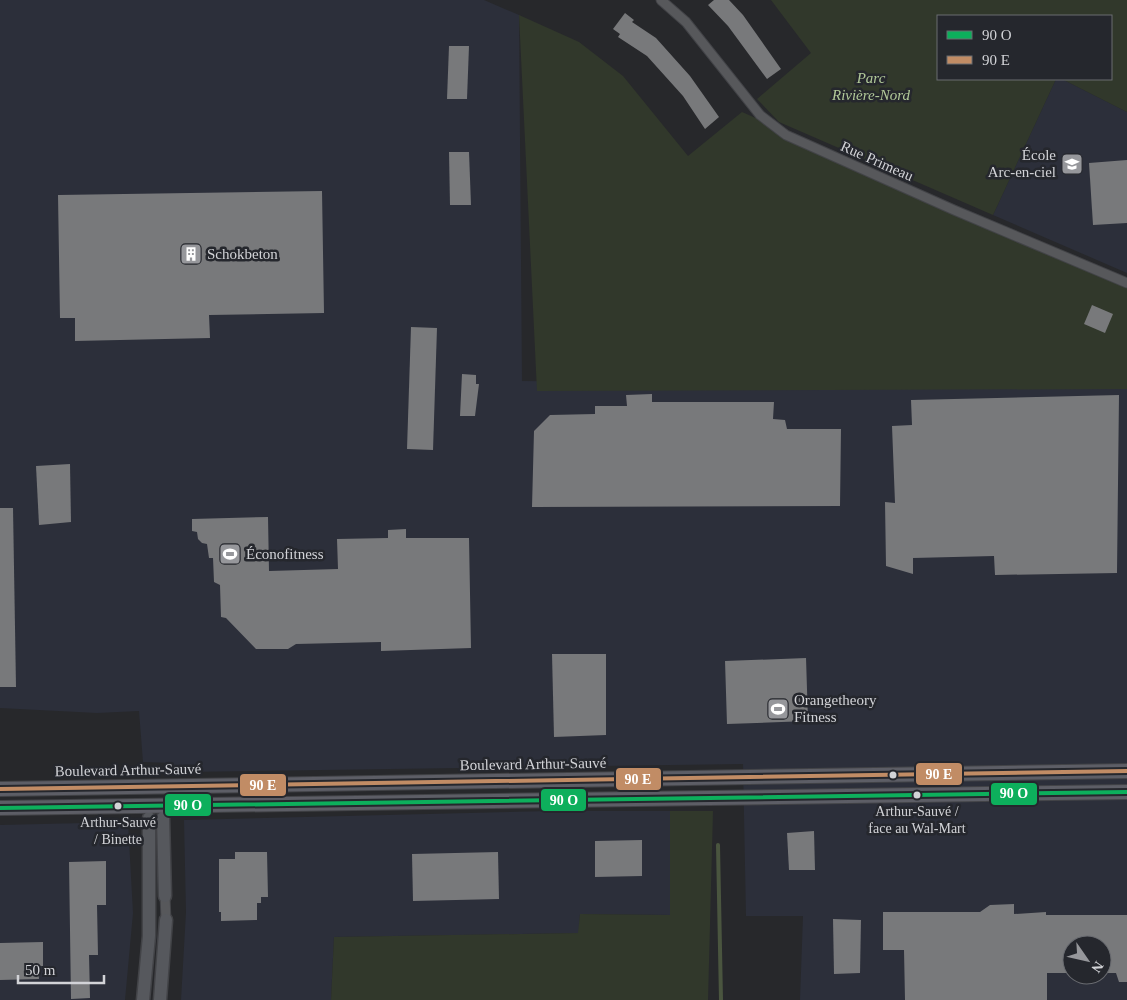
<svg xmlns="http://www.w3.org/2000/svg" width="1127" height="1000" font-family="Georgia,serif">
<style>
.built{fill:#2c2f3a;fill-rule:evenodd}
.green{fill:#31382b}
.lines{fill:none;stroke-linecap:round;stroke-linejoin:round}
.stream{stroke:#4a553f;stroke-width:4}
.building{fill:#78797b}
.street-casing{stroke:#424347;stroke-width:11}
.secondary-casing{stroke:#424347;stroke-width:15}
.primary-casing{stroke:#424347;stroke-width:16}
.street{stroke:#57585b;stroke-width:9}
.secondary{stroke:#56585d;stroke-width:12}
.primary{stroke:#5d5e66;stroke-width:14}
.bus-1-casing{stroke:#25272d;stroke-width:8}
.bus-2-casing{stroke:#25272d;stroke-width:8}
.bus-1{stroke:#0daf5c;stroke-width:4}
.bus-2{stroke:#c18c65;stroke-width:4}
.bus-dot{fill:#d2d3d7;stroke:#25272d;stroke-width:2}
.labels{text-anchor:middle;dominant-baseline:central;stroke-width:5;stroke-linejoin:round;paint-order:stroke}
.bus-label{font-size:14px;fill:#d2d3d7;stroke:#25272d}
.park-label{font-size:15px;font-style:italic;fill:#b1c999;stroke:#25272d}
.poi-label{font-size:15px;fill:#d2d3d7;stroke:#25272d;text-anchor:start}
.street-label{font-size:15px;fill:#d2d3d7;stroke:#25272d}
.line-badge{stroke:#25272d;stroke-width:2}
.badge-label{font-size:14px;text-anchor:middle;font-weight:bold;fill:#fff}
</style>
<rect width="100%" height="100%" fill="#27282b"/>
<g class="built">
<path d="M0,0H484L519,15L522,381L1127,388V1000H800L803,916H746L743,764L180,772L173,763L143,762L139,711L97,713L0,708ZM1072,945H1102V975H1072Z"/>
<polygon points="1056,79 1062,79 1127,112 1127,273 993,215"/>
<polygon points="550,811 670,811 670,915 580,914 579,933 334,937 331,1000 181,1000 186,912 184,820"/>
<polygon points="128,822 133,913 125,1000 0,1000 0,825"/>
</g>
<g class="green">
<polygon points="771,0 1127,0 1127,112 1062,79 1111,79 1111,16 938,16 938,79 1056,79 993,215 779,122 757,99 811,53"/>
<polygon points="519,15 579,42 623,76 688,156 742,112 1127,281 1127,389 537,391"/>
<polygon points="670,811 713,811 708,1000 331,1000 334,937 578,933 580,914 670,915"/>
</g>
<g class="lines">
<polyline class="stream" points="718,845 721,1000"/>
</g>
<g class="building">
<polygon points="714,0 729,0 743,15 781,69 767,79 728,26 708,5"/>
<polygon points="625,13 634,20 632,22 656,38 690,76 719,117 705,129 683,96 647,56 618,37 620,34 613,29"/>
<polygon points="449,46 469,46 467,99 447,99"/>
<polygon points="449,152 469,152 471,205 450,205"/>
<polygon points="1127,160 1127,223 1093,225 1089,163"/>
<polygon points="322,191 324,313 209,315 210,338 75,341 75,318 60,318 58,195"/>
<polygon points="1092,305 1113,314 1105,333 1084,324"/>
<polygon points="411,327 437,328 433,450 407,449"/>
<polygon points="462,374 476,375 476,384 479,384 475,416 460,416"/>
<polygon points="652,394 652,402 774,402 773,419 785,420 787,429 841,429 840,506 532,507 534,431 550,415 595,414 595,406 627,406 626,395"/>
<polygon points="1119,395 1117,573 995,575 994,556 913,558 913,574 886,566 885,502 895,503 892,426 912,425 911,400"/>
<polygon points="70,464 71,522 39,525 36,466"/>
<polygon points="0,508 13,508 16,687 0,687"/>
<polygon points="268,517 269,571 338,569 337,539 388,538 388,530 406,529 406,538 469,538 471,648 381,651 381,642 296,644 288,649 256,649 226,618 221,617 220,585 214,582 213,558 209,558 207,544 202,543 198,539 197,532 192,531 192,519"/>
<polygon points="552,654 606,654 606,735 554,737"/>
<polygon points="806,658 808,721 727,724 725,661"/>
<polygon points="814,831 815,870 789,870 787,833"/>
<polygon points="642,840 642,876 595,877 595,841"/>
<polygon points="235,852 267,852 268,897 261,897 261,903 257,903 257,920 221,921 221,912 219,912 219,859 235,859"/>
<polygon points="498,852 499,899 413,901 412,854"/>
<polygon points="106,861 106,905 97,905 98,955 89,955 90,998 71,999 69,862"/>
<polygon points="1014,904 1014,914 1046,912 1046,915 1127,915 1127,982 1119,982 1116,973 1102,973 1102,945 1072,945 1072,973 1047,973 1047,1000 905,1000 904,950 883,950 883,912 980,912 990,905"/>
<polygon points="833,919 861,920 860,973 834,974"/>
<polygon points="43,942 43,966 38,966 39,979 0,980 0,943"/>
</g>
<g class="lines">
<g class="street-casing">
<g id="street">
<polyline points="661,0 686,22 760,115 786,135 954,210 1127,283"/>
<polyline points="165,896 166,920"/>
</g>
</g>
<g class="secondary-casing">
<g id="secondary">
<polyline points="163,818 165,896"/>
<polyline points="143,1000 149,936 149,818"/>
<polyline points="160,1000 166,920"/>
</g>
</g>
<g class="primary-casing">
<g id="primary">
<polyline points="0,789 1127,771"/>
<polyline points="0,808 1127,792"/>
</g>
</g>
<use href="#street" class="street"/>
<use href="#secondary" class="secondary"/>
<use href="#primary" class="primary"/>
<g class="bus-1-casing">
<polyline id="bus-1" points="0,808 1127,792"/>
</g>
<g class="bus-2-casing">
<polyline id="bus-2" points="0,789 1127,771"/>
</g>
<use href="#bus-1" class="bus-1"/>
<use href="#bus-2" class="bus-2"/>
</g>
<defs>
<g id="school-square" transform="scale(1.125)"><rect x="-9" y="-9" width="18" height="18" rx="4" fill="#96979b" stroke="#25272d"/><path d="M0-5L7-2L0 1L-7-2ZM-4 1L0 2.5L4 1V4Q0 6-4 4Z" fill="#fff"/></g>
<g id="building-square" transform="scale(1.125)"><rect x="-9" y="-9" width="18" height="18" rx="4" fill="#96979b" stroke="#25272d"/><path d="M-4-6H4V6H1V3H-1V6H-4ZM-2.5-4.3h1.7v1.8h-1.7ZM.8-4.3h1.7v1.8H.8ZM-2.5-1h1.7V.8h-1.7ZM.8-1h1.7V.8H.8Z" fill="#fff"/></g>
<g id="stadium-square" transform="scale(1.125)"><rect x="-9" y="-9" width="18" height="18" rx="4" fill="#96979b" stroke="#25272d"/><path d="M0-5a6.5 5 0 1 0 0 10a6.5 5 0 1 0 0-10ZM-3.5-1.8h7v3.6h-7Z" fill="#fff"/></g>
</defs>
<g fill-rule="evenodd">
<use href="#school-square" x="1072" y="164"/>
<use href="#building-square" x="191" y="254"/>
<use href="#stadium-square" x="230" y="554"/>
<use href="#stadium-square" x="778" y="709"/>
</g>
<g class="bus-dot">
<circle cx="893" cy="775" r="4.5"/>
<circle cx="917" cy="795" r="4.5"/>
<circle cx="118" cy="806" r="4.5"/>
</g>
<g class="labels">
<g class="bus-label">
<text x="917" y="811">Arthur-Sauvé /<tspan x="917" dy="17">face au Wal-Mart</tspan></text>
<text x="118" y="822">Arthur-Sauvé<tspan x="118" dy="17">/ Binette</tspan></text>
</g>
<g class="park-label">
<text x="871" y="78">Parc<tspan x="871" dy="17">Rivière-Nord</tspan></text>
</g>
<g class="poi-label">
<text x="1056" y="155" text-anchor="end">École<tspan x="1056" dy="17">Arc-en-ciel</tspan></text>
<text x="207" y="254">Schokbeton</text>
<text x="246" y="554">Éconofitness</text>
<text x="794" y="700">Orangetheory<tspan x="794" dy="17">Fitness</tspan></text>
</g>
<g class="street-label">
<text transform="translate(877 161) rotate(24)">Rue Primeau</text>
<text transform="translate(533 764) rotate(-1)">Boulevard Arthur-Sauvé</text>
<text transform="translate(128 770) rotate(-1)">Boulevard Arthur-Sauvé</text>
</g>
</g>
<g class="line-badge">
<rect x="915" y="762" width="48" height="24" rx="5" fill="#c18c65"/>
<rect x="615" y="767" width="47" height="24" rx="5" fill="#c18c65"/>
<rect x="239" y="773" width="48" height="24" rx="5" fill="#c18c65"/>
<rect x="990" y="782" width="48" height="24" rx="5" fill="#0daf5c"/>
<rect x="540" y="788" width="47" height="24" rx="5" fill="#0daf5c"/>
<rect x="164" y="793" width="48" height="24" rx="5" fill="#0daf5c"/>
</g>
<g class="badge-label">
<text x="939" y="779">90 E</text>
<text x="638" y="784">90 E</text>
<text x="263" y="790">90 E</text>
<text x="1014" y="798">90 O</text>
<text x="564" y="805">90 O</text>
<text x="188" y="810">90 O</text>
</g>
<rect x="937" y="15" width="175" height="65" fill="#25272d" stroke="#6a6c71"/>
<rect x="947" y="31" width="25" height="8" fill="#0daf5c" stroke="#6a6c71"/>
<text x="982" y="40" font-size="15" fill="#d2d3d7">90 O</text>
<rect x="947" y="56" width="25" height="8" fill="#c18c65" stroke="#6a6c71"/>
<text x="982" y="65" font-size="15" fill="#d2d3d7">90 E</text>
<g transform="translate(1087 960) rotate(124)"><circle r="24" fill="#25272d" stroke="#6a6c71"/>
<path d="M0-4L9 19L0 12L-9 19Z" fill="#96979b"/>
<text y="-8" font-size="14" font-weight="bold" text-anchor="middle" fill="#d2d3d7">N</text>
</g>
<path d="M18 975v8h86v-8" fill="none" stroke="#d2d3d7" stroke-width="2.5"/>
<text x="25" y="975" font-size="15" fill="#d2d3d7" stroke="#25272d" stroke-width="4" paint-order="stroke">50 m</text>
</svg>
